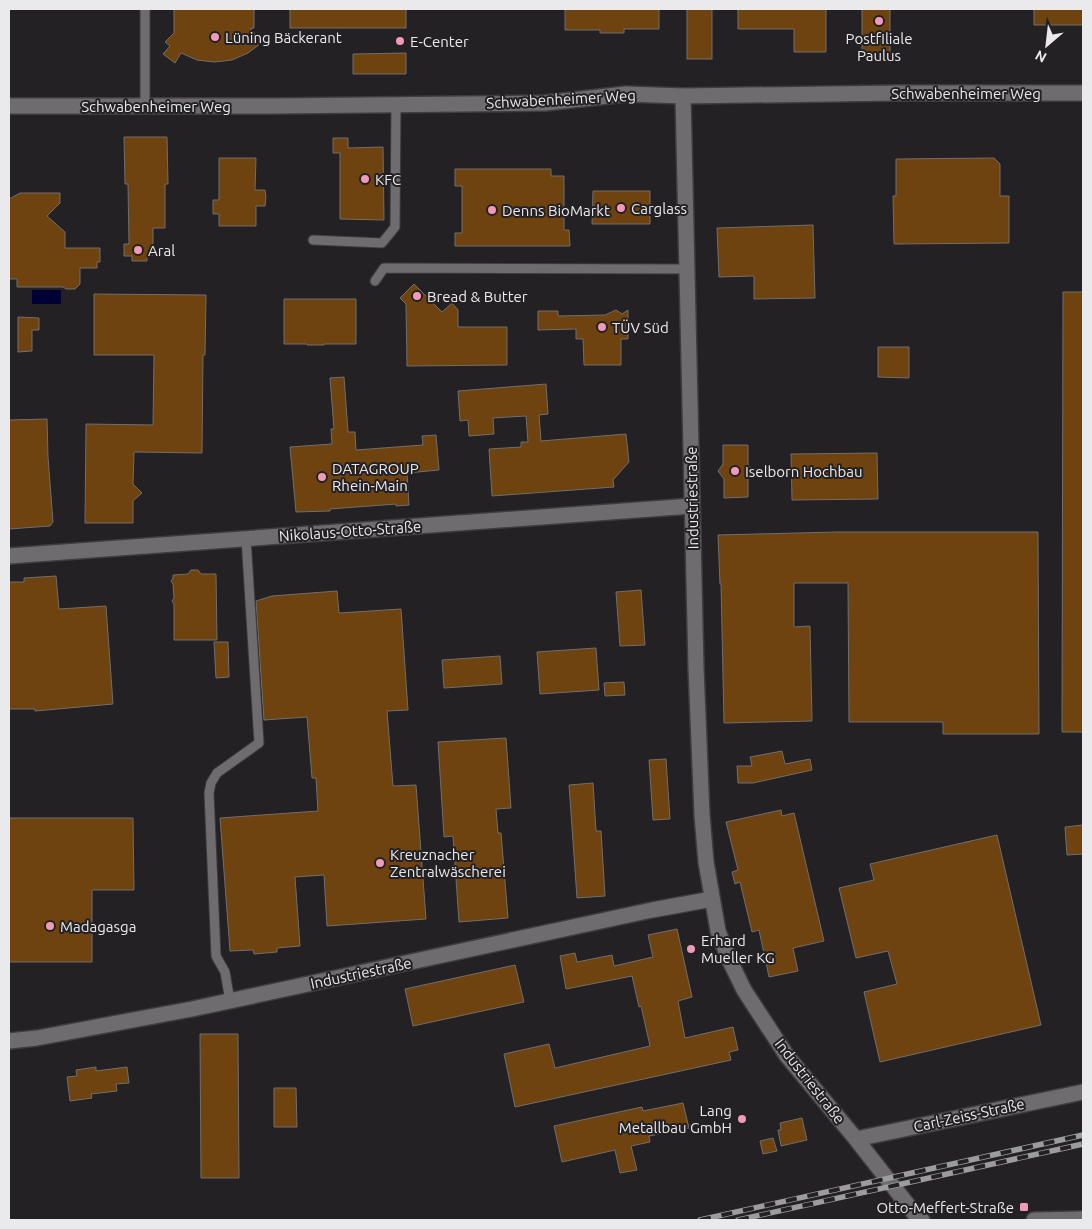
<svg xmlns="http://www.w3.org/2000/svg" width="1092" height="1229" font-family="Ubuntu,sans-serif">
<style>
.water{fill:#000035}
.building{fill:#6e430f;stroke:#716e6b}
.lines{fill:none;stroke-linecap:round;stroke-linejoin:round}
.service-casing{stroke:#3e3c3e;stroke-width:11}
.minor-casing{stroke:#3e3c3e;stroke-width:18}
.service{stroke:#6e6c6f;stroke-width:9}
.minor{stroke:#6e6c6f;stroke-width:15}
.rail-casing{stroke:#9c9b9d;stroke-width:5.5}
.rail{stroke:#232124;stroke-width:4;stroke-dasharray:11;stroke-linecap:butt}
.poi-dot{fill:#f09ab7;stroke:#232124;stroke-width:2}
.labels{text-anchor:middle;dominant-baseline:central;stroke-width:4;stroke-linejoin:round;paint-order:stroke}
.poi-label{font-size:15px;fill:#eae9eb;stroke:#232124;text-anchor:start}
.street-label{font-size:15px;fill:#eae9eb;stroke:#232124}
</style>
<rect width="100%" height="100%" fill="#232124"/>
<rect class="water" x="32" y="290" width="29" height="14"/>
<g class="building">
<polygon points="174,9 254,9 254,28 250,29 260,38 260,44 248,53 232,60 214,62 197,60 181,53 175,63 163,54 170,46 165,42 174,33"/>
<rect x="290" y="9" width="116" height="19"/>
<polygon points="565,9 659,9 659,29 624,29 624,33 600,33 600,30 565,30"/>
<rect x="687" y="9" width="25" height="50"/>
<polygon points="738,9 826,9 826,52 794,52 794,29 738,29"/>
<rect x="862" y="9" width="28" height="47"/>
<rect x="1034" y="9" width="49" height="16"/>
<polygon points="406,53 406,74 353,74 353,54"/>
<polygon points="124,137 167,137 168,184 165,184 165,228 153,228 153,255 147,255 147,261 132,261 132,256 124,256 124,244 129,244 128,184 125,184"/>
<polygon points="333,138 348,138 348,148 383,147 384,220 340,219 340,153 333,153"/>
<polygon points="219,158 256,158 255,190 265,190 266,197 265,206 256,206 256,226 219,226 219,214 213,214 213,200 219,200"/>
<polygon points="994,158 1000,164 1000,196 1009,196 1009,243 894,244 893,196 896,196 896,159"/>
<polygon points="455,169 551,169 551,176 564,176 564,230 569,230 570,246 455,246 455,233 462,233 462,186 455,186"/>
<polygon points="593,191 650,191 650,224 592,224"/>
<polygon points="20,193 60,193 60,203 47,216 65,232 65,248 100,248 100,262 97,262 97,268 80,268 80,284 75,289 66,289 63,287 17,287 17,279 9,279 9,199"/>
<polygon points="813,225 815,298 754,299 754,276 719,277 717,228"/>
<polygon points="414,284 442,312 452,303 458,310 458,327 507,327 507,365 407,366 406,304 400,298"/>
<polygon points="1063,292 1083,292 1083,732 1062,732"/>
<polygon points="94,294 206,295 205,355 203,355 202,453 134,452 133,484 142,493 133,501 133,523 85,523 86,424 153,425 154,355 94,355"/>
<polygon points="284,299 356,299 356,344 324,344 324,345 307,345 307,344 284,344"/>
<polygon points="616,310 622,314 628,310 628,339 621,339 621,365 584,365 583,339 576,339 576,329 538,330 538,311 558,311 558,316 605,315"/>
<polygon points="18,317 39,318 39,330 32,330 32,351 18,352"/>
<polygon points="878,347 909,347 909,378 878,377"/>
<polygon points="344,377 348,432 355,432 356,450 423,445 422,436 436,435 439,470 407,473 409,505 396,506 396,504 330,509 330,511 296,512 290,447 332,444 331,429 334,429 330,378"/>
<polygon points="546,384 548,414 539,415 541,441 626,434 629,462 613,480 614,487 492,496 489,449 521,447 521,442 528,442 526,416 493,418 494,434 469,436 468,420 460,421 458,391"/>
<polygon points="47,419 48,457 53,522 50,526 9,529 9,420"/>
<polygon points="723,445 748,445 748,465 753,471 748,477 748,497 724,498 724,479 718,471 723,464"/>
<polygon points="877,453 878,499 792,500 791,454"/>
<polygon points="837,532 1038,532 1039,734 943,734 943,722 849,722 848,583 794,583 794,627 810,626 812,721 724,723 721,584 720,584 718,535"/>
<polygon points="191,570 198,570 201,574 216,574 217,640 174,640 174,604 172,601 174,598 173,584 171,581 173,578 173,575 188,574"/>
<polygon points="56,576 59,609 106,606 113,704 35,711 35,709 9,709 9,582 24,582 24,578"/>
<polygon points="641,590 645,645 620,646 616,592"/>
<polygon points="337,591 339,613 401,609 408,710 387,711 393,786 416,785 426,919 327,926 324,875 295,877 300,946 277,948 277,952 254,954 253,950 230,951 220,818 318,811 316,778 312,778 307,717 264,720 256,601 272,596"/>
<polygon points="214,642 228,642 229,677 216,678"/>
<polygon points="596,648 599,690 540,694 537,652"/>
<polygon points="500,656 502,684 444,688 442,660"/>
<polygon points="624,682 625,695 605,696 604,683"/>
<polygon points="506,738 511,808 496,809 498,833 501,833 508,918 459,922 453,836 444,837 438,742"/>
<polygon points="782,751 785,764 810,759 812,770 753,783 738,783 737,766 752,766 750,757"/>
<polygon points="666,759 670,819 653,820 649,760"/>
<polygon points="593,783 596,831 601,831 605,896 577,898 569,785"/>
<polygon points="781,810 782,816 794,813 824,941 793,948 798,971 769,977 759,930 752,932 740,882 735,884 732,872 738,870 726,822"/>
<polygon points="9,818 133,818 134,890 92,890 92,962 9,962"/>
<polygon points="1083,825 1083,854 1067,855 1065,827"/>
<polygon points="997,835 1041,1025 880,1062 864,992 897,984 888,951 856,958 839,888 874,880 870,864"/>
<polygon points="677,929 692,997 678,1001 685,1038 733,1027 738,1050 729,1052 731,1060 515,1107 504,1054 549,1044 555,1068 650,1046 641,1006 639,1007 632,976 566,989 560,956 575,953 577,962 612,955 614,966 653,957 648,935"/>
<polygon points="515,965 524,1002 413,1026 405,989"/>
<polygon points="200,1034 238,1034 239,1178 201,1178"/>
<polygon points="96,1067 96,1071 127,1067 129,1083 116,1084 117,1091 91,1094 92,1098 70,1101 67,1077 77,1076 76,1070"/>
<polygon points="274,1088 296,1088 297,1127 274,1127"/>
<polygon points="683,1103 689,1128 649,1136 650,1142 631,1146 637,1170 620,1173 615,1150 562,1162 554,1126 642,1107 643,1111"/>
<polygon points="802,1118 807,1140 781,1146 778,1130 781,1130 780,1123"/>
<polygon points="773,1138 777,1151 763,1154 760,1141"/>
</g>
<g class="lines">
<g class="service-casing">
<g id="service">
<polyline points="145,106 145,9"/>
<polyline points="313,240 382,243 395,227 396,104"/>
<polyline points="375,281 384,268 687,269"/>
<polyline points="230,1001 225,972 216,956 209,793 211,783 217,773 259,743 246,538"/>
</g>
</g>
<g class="minor-casing">
<g id="minor">
<polyline points="683,96 696,668 702,815 706,862 718,931 729,959 744,990 787,1056 856,1139 918,1218 922,1220"/>
<polyline points="9,106 273,106 545,103 626,94 683,96 898,93 1083,93"/>
<polyline points="9,556 692,506"/>
<polyline points="9,1041 37,1038 192,1009 652,910 712,899"/>
<polyline points="856,1139 1083,1092"/>
<polyline points="1034,1220 1083,1219"/>
</g>
</g>
<use href="#service" class="service"/>
<use href="#minor" class="minor"/>
<g class="rail-casing">
<g id="rail">
<polyline points="700,1220 1083,1135"/>
<polyline points="738,1220 1083,1144"/>
</g>
</g>
<use href="#rail" class="rail"/>
</g>
<g class="poi-dot">
<circle cx="879" cy="21" r="5"/>
<circle cx="215" cy="37" r="5"/>
<circle cx="400" cy="41" r="5"/>
<circle cx="365" cy="179" r="5"/>
<circle cx="621" cy="208" r="5"/>
<circle cx="492" cy="210" r="5"/>
<circle cx="138" cy="250" r="5"/>
<circle cx="417" cy="296" r="5"/>
<circle cx="602" cy="327" r="5"/>
<circle cx="735" cy="471" r="5"/>
<circle cx="322" cy="477" r="5"/>
<circle cx="380" cy="863" r="5"/>
<circle cx="50" cy="926" r="5"/>
<circle cx="691" cy="949" r="5"/>
<circle cx="742" cy="1119" r="5"/>
<rect x="1019" y="1202" width="10" height="10" rx="2.5"/>
</g>
<g class="labels">
<g class="poi-label">
<text x="225" y="37">Lüning Bäckerant</text>
<text x="879" y="38" text-anchor="middle">Postfiliale<tspan x="879" dy="17">Paulus</tspan></text>
<text x="410" y="41">E-Center</text>
<text x="375" y="179">KFC</text>
<text x="631" y="208">Carglass</text>
<text x="502" y="210">Denns BioMarkt</text>
<text x="148" y="250">Aral</text>
<text x="427" y="296">Bread &amp; Butter</text>
<text x="612" y="327">TÜV Süd</text>
<text x="332" y="468">DATAGROUP<tspan x="332" dy="17">Rhein-Main</tspan></text>
<text x="745" y="471">Iselborn Hochbau</text>
<text x="390" y="854">Kreuznacher<tspan x="390" dy="17">Zentralwäscherei</tspan></text>
<text x="60" y="926">Madagasga</text>
<text x="701" y="940">Erhard<tspan x="701" dy="17">Mueller KG</tspan></text>
<text x="732" y="1110" text-anchor="end">Lang<tspan x="732" dy="17">Metallbau GmbH</tspan></text>
<text x="1014" y="1207" text-anchor="end">Otto-Meffert-Straße</text>
</g>
<g class="street-label">
<text x="966" y="93">Schwabenheimer Weg</text>
<text transform="translate(561 99) rotate(-3)">Schwabenheimer Weg</text>
<text x="156" y="106">Schwabenheimer Weg</text>
<text transform="translate(692 498) rotate(-91)">Industriestraße</text>
<text transform="translate(350 531) rotate(-4)">Nikolaus-Otto-Straße</text>
<text transform="translate(361 973) rotate(-12)">Industriestraße</text>
<text transform="translate(810 1081) rotate(52)">Industriestraße</text>
<text transform="translate(969 1115) rotate(-12)">Carl-Zeiss-Straße</text>
</g>
</g>
<rect width="1092" height="1229" fill="none" stroke="#eae9eb" stroke-width="20"/>
<g transform="translate(1047 45) rotate(208)" stroke="#232124" stroke-width="4" paint-order="stroke">
<path d="M0-4L9 19L0 12L-9 19Z" fill="#eae9eb"/>
<text y="-8" font-size="14" font-weight="bold" text-anchor="middle" fill="#eae9eb">N</text>
</g>
</svg>
